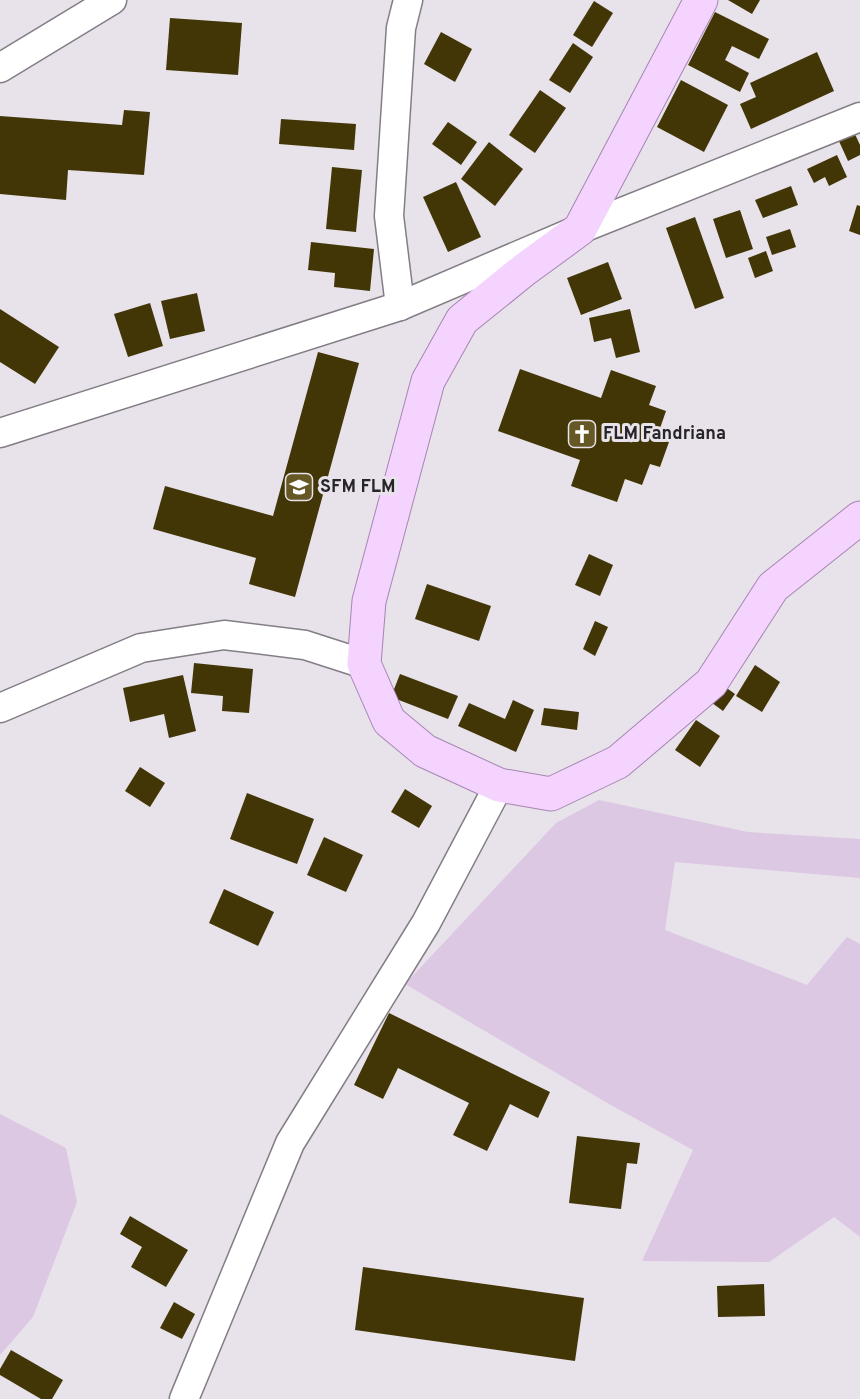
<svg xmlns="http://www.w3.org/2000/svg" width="860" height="1399" font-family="Overpass,sans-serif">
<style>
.green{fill:#dcc8e3}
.building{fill:#423606}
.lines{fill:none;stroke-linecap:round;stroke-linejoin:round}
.minor-casing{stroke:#837d85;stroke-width:31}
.major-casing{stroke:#a785b3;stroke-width:35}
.minor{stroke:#fff;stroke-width:28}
.major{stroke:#f4d4fe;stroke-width:33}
.labels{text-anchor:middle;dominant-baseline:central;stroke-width:6;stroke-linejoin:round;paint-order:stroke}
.poi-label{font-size:18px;font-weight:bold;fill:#282529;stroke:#e8e2eb;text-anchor:start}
</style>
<rect width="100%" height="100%" fill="#e8e2eb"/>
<g class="green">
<polygon points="599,800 748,832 860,839 860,878 675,862 665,930 807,985 847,937 860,944 860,1237 834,1217 769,1262 642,1261 693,1150 609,1104 405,984 556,823"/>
<polygon points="0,1114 66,1148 77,1202 33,1317 0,1355"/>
</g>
<g class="building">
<polygon points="728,0 760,0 752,14"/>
<polygon points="594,1 613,13 592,47 573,35"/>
<polygon points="715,12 769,39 759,59 732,46 725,60 749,73 740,92 688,65"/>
<polygon points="170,18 242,23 238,75 166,70"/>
<polygon points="441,32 472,49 455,82 424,64"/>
<polygon points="573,43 593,57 570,93 549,80"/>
<polygon points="817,52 834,91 751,129 740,104 756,97 750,83"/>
<polygon points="681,80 728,105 704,152 657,127"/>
<polygon points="540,90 566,108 535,153 509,135"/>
<polygon points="124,110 150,112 144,175 68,170 66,200 0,194 0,116 122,125"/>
<polygon points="281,119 356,124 354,150 279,144"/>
<polygon points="448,122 477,142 461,165 432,144"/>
<polygon points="854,132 860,145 860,155 848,161 838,139"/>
<polygon points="489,142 523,169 495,206 461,179"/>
<polygon points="837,155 847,177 829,186 825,177 814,183 807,169"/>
<polygon points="332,167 362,170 356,232 326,229"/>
<polygon points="456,182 481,237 448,252 423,197"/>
<polygon points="791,186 798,205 763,218 755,200"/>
<polygon points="857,205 860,206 860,235 849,231"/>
<polygon points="740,210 753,249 726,258 713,219"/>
<polygon points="695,217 724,298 695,309 666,228"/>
<polygon points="790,229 796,247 772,255 766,237"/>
<polygon points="311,242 374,249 370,291 334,287 335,273 308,270"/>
<polygon points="766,251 773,271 755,278 748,258"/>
<polygon points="608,262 622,299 581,315 567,278"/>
<polygon points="197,293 205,331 170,339 161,301"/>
<polygon points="150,303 163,346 128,357 114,314"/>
<polygon points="0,309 59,347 35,384 0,362"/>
<polygon points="630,309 640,352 616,358 611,338 594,342 589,318"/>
<polygon points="318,352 359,363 295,597 249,584 256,558 153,529 165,486 273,516"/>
<polygon points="520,369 601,398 611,370 656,386 649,405 666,411 657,437 669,442 660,467 650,464 642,485 625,479 617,502 571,486 580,460 498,431"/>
<polygon points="589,554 613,565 600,596 575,585"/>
<polygon points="427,584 491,606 479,641 415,619"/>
<polygon points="595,621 608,627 595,656 583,649"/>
<polygon points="194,663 253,669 249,713 222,711 223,696 191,693"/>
<polygon points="755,665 780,682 762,712 736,696"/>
<polygon points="400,674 458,696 448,719 391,697"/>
<polygon points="183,675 196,731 169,738 164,714 130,722 123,688"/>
<polygon points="717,681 735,694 723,711 704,697"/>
<polygon points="513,700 534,710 516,752 458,726 469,703 505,719"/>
<polygon points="544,708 579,712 577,730 541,725"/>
<polygon points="696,720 720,736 700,767 675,750"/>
<polygon points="140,767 165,783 150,807 125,791"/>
<polygon points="405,789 432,806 419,828 391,812"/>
<polygon points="247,793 314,819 297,864 230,839"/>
<polygon points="324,837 363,855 346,892 307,875"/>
<polygon points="224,889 274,912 258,946 209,923"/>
<polygon points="389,1013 550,1092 538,1118 510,1104 487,1151 453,1135 469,1103 398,1068 383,1099 354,1085"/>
<polygon points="577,1136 640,1143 637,1164 627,1163 621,1209 569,1203"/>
<polygon points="130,1216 188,1250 166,1287 131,1267 142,1247 120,1234"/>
<polygon points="363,1267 584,1298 575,1361 355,1330"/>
<polygon points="764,1284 765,1316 718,1317 717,1286"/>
<polygon points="174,1302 195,1314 182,1339 160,1328"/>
<polygon points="11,1350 63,1380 52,1399 41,1399 0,1375 0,1369"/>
</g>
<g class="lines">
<g class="minor-casing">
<g id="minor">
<polyline points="0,68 112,0"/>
<polyline points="400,306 389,216 401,28 408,0"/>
<polyline points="0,433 400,306 580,229 860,117"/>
<polyline points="0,708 141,648 224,635 305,645 364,664"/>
<polyline points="184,1399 290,1143 426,923 499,785"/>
</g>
</g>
<g class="major-casing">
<polyline id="major" points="701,0 580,229 524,270 462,320 428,381 369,601 364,664 389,721 425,751 499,785 551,794 618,762 711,683 773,587 860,518"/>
</g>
<use href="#minor" class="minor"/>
<use href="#major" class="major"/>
</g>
<defs>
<g id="church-square" transform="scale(1.5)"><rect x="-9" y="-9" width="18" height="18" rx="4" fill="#655825" stroke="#e8e2eb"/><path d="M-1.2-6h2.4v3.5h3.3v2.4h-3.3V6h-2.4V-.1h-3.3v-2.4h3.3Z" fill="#fff"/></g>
<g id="school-square" transform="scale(1.5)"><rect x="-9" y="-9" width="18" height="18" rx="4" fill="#655825" stroke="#e8e2eb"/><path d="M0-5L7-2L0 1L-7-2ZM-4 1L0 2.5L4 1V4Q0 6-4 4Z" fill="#fff"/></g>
</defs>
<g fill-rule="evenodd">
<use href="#church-square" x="582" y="434"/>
<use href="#school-square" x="299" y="487"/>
</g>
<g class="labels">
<g class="poi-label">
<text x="603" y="434">FLM Fandriana</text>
<text x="320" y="487">SFM FLM</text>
</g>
</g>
</svg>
